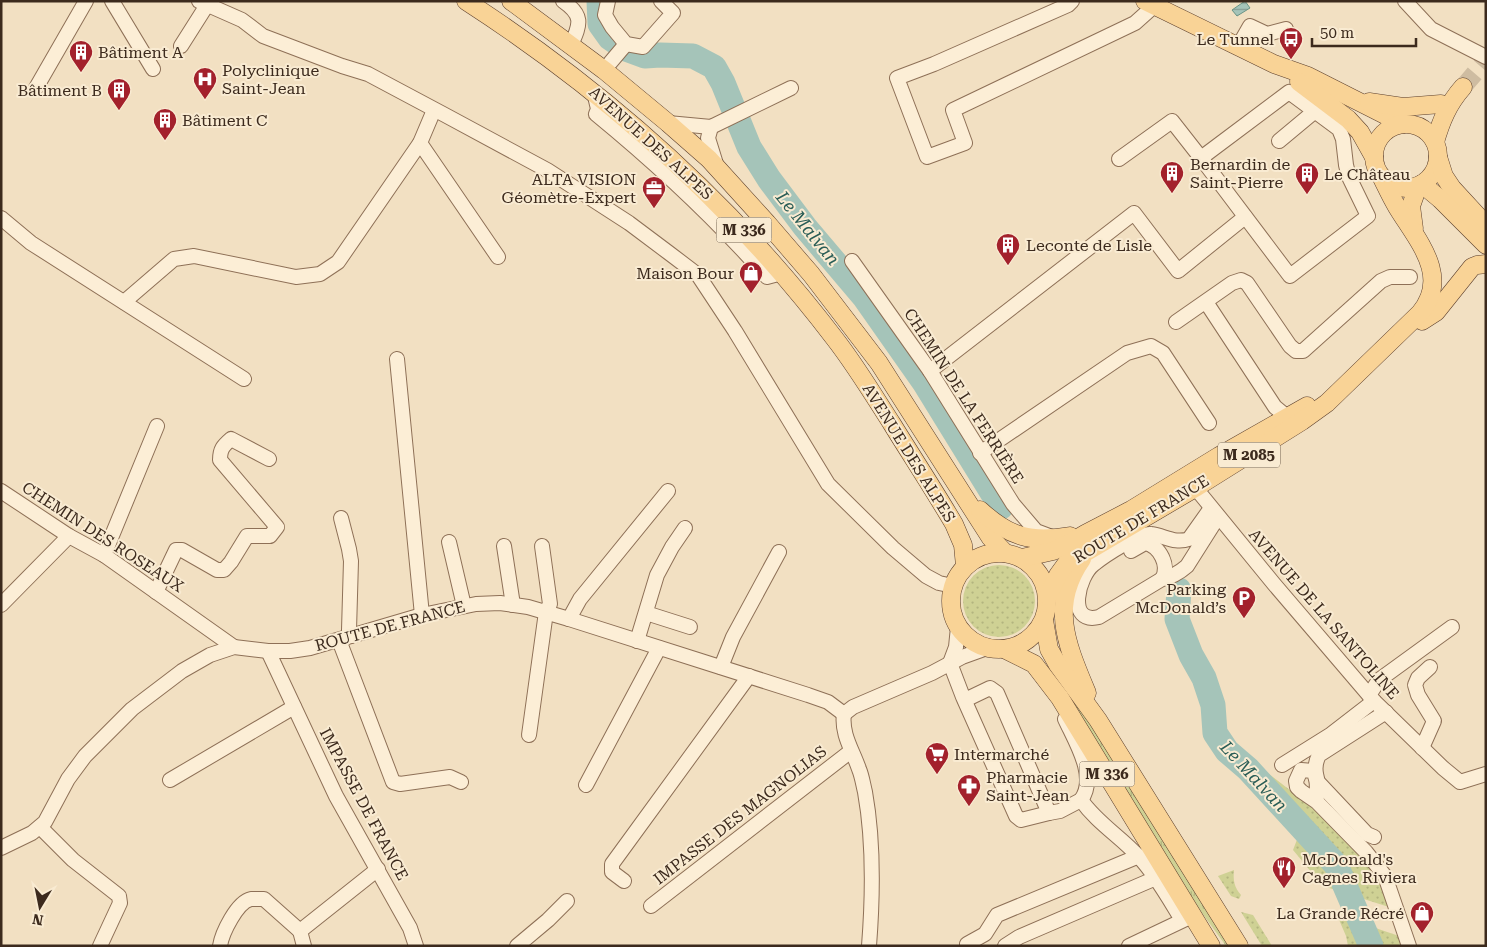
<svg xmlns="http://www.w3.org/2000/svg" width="1487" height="947" font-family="'Roboto Serif',serif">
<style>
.grass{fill:url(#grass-tufts)}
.garden{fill:url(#garden-dots)}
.water{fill:url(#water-rules);stroke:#6a9486}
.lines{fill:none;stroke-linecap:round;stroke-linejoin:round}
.river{stroke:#a5c4b9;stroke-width:25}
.major-tunnel{stroke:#cebca1;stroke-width:18;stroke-dasharray:18 9;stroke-linecap:butt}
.minor-casing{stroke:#8e7057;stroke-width:16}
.major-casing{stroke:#5b3e2c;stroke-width:19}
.minor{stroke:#fceed6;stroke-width:14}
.major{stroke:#f9d396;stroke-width:18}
.labels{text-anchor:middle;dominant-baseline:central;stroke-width:4;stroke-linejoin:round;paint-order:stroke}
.shield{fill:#f9ebd2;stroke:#756453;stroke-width:1}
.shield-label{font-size:15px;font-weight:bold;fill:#3c2a1d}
.poi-label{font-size:16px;fill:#3c2a1d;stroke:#f9ebd2;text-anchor:start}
.street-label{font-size:16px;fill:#3c2a1d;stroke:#f9ebd2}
.water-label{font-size:18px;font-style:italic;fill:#2a5d56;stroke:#f9ebd2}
</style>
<defs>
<pattern id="grass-tufts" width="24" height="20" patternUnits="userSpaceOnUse" patternTransform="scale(1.25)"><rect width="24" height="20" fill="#cfd194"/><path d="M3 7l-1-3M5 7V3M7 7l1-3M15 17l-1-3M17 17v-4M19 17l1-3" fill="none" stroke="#b3b47f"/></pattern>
<pattern id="garden-dots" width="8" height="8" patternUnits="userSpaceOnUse" patternTransform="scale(1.25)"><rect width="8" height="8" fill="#cfd194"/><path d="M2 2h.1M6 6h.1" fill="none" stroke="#b3b47f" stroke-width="1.8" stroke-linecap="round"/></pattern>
<pattern id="water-rules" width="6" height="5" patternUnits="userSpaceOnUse" patternTransform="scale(1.25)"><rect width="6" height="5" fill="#a5c4b9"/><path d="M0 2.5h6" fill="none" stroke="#889f96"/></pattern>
</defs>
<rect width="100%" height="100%" fill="#f2e0c2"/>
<g class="grass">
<polygon points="1057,675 1126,774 1117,777 1055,676"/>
<polygon points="1132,784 1231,946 1226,946 1202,913 1118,786"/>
</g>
<g class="garden">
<circle cx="999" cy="601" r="36"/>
<polygon points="1230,744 1308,804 1377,869 1392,908 1323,886 1293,850 1298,837 1270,803 1256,783 1220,758"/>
<path d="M1234,870C1233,880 1234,887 1241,895L1239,899L1231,896L1218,876Z"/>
<polygon points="1241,912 1253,915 1272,946 1262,946"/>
<polygon points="1337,915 1402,937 1404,946 1348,946 1346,936"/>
</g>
<polygon class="water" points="1245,1 1250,8 1237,16 1232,10"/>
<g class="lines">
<g class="river">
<polyline points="599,1 600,24 610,38 626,49 645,56 660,55 693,56 714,67 723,83 749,147 769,179 805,227 865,298 924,382 1001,507"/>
<polyline points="1179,590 1177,619 1191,655 1204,678 1213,705 1215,733 1227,751 1248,769 1336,865 1371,946"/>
</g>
<polyline class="major-tunnel" points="1463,87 1486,60"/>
<g class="minor-casing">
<g id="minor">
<polyline points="112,1 153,69"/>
<polyline points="199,1 242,20 263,36 342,66 368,74 445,115 547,170 629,223 669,253 698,275 735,331 828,484 893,548 926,576 939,583 953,586"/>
<path d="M563,1C583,15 581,23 571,45"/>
<polyline points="608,1 605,15 612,27 626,44 643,47 673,13 661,1"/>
<polyline points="1072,1 1068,5 934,64 897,78 927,157 965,143 953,110 1135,23 1154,6"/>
<polyline points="1405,1 1431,29 1486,57"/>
<polyline points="181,46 207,5"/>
<polyline points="1238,47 1250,26 1267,34 1286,29"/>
<polyline points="604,70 626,44"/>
<polyline points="36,88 86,1"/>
<path d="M594,92L598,109L596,114C657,164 715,218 767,277L782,273"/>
<polygon points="1289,92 1339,129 1343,139 1346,165 1349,177 1368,216 1290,276 1201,158"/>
<polyline points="668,123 711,127 791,88"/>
<polyline points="711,127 708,138 717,167"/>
<polyline points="1279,141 1315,111"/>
<polyline points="420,143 498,257"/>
<polyline points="1119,159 1172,121 1201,158"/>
<polyline points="1,218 31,243 244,379"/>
<polyline points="852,261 930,371 1013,504 1036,531 1052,537"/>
<polyline points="124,302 174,259 194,256 296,277 320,274 338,262 420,143 434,110"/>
<polyline points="1206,302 1275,407 1287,417"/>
<polyline points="1176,322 1232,283 1241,280 1247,283 1290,346 1296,351 1303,351 1381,281 1390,277 1410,277"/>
<polyline points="397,359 422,615"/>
<polyline points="930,371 1134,213 1178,271 1245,217"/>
<polyline points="980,453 1127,353 1151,346 1163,353 1209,423"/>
<polyline points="1189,480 1274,584 1374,701 1443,768 1460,782 1486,774"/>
<polyline points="1,491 69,536 104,555 234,647"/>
<path d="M1211,508L1189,539C1175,544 1165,536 1151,534C1140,532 1104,556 1094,564C1078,576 1066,625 1099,617L1162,579C1172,577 1179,573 1187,566L1218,517"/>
<polyline points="341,518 349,549 351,561 349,630 351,636"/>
<polyline points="449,542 464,606"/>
<polyline points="504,546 513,605"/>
<path d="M1131,551L1145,543C1160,546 1170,566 1162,579"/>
<polyline points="104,555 157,426"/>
<path d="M156,592L176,550H182L217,570H224L231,562L247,536H270L277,527L220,460C220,449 223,446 231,439L269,459"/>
<polyline points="1,605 69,536"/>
<polyline points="646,613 690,627"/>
<polyline points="569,619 580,599 668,491"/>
<polyline points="339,640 393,782 400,784 450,777 461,782"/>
<polyline points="637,641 657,575 672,547 685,528"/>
<polyline points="268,651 336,796 410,928 416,946"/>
<polyline points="950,663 963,697 1016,816 1021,820 1049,813"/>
<polyline points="950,663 956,647 958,627"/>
<polyline points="721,667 733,637 779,552"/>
<polyline points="1369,695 1379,680 1452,627"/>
<polyline points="965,700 990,688 997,693 1049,813 1060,811 1081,800"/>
<path d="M844,714C841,734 853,751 859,769C862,776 863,784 865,792C874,842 873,895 869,946"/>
<polyline points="844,714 853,707 932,673 962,657 987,648"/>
<path d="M1065,719C1075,741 1098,777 1081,800"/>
<polyline points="529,735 546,612 550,604 542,546"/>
<polyline points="1422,748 1434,721 1418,695 1415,685 1418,678 1430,667"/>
<polyline points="1282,765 1330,735 1374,701"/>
<polyline points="170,780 294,707"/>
<polyline points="586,785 659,648"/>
<path d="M1081,800C1097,823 1121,837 1139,857C1156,875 1169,899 1182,920"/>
<path d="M1317,802C1316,789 1319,783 1313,771L1301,770L1296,781L1297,787L1301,791L1317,802L1366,852L1385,876L1409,946"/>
<polyline points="40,827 73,860 119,896 120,903 100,946"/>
<path d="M1374,837L1367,834L1318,782C1315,772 1314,765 1319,755L1386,712"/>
<polyline points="1,848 32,833 45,822 68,779 85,756 132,709 182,671 210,655 234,647 268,651 290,651 310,648 422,615 476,604 500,603 528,607 569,619 808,695 828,702 844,714"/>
<polyline points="624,881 612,872 612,864 749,676"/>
<polyline points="651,906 851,751"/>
<polyline points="967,944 985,934 997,915 1139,856"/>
<path d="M220,946C222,933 237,902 251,899C255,899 260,899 264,899L300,931"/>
<polyline points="304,946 300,931 378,869"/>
<polyline points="517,946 548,920 567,901"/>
<polyline points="1005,946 1019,937 1156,878"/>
<polyline points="1129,946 1190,917"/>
</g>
</g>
<g class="major-casing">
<g id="major">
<path d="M466,1C608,93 733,205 835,339C856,366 874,396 892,424C913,458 934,490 954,524L963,545L965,566"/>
<polyline points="511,1 604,70 668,123 709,159 767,223 811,274 879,363 990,537 1005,553"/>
<polyline points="1145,1 1274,64 1308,76 1403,124"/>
<polyline points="1299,82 1348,119 1360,132 1374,157"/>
<polyline points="1369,102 1403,107 1441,104"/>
<circle cx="1406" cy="156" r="32"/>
<path d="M1435,142C1441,121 1448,104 1463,87"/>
<polyline points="1438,157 1444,176 1452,188 1486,225"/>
<polyline points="1422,184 1440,199 1486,245"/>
<polyline points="1414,229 1411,206 1418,186"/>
<polyline points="1422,321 1436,312 1472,267 1477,265 1486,264"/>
<path d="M980,510C1009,537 1031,543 1070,536"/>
<circle cx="999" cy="601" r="48"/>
<polyline points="1022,558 1053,551 1068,544 1085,534 1131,510 1219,456 1307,406"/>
<path d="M1082,559C1049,606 1067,645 1087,693"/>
<path d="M1048,596L1058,575L1066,564L1195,488L1302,421L1327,403L1420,313C1451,276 1417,240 1397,207C1391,197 1386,186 1381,176"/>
<polyline points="1044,620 1049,649 1058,665 1098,720 1239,946"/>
<polyline points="1004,649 1034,664 1060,698 1211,946"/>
</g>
</g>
<use href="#minor" class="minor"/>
<use href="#major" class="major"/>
</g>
<defs>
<g id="bus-pin" transform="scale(1.25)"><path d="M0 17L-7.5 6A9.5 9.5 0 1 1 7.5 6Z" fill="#a3212c" stroke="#f9ebd2"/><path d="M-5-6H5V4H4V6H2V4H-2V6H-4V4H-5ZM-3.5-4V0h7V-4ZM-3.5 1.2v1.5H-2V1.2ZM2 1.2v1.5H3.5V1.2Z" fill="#fff"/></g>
<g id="building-pin" transform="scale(1.25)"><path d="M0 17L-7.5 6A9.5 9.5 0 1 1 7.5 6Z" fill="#a3212c" stroke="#f9ebd2"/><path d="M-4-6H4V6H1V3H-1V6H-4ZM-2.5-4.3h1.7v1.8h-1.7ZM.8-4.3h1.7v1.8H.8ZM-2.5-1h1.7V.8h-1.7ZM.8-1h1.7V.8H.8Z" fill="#fff"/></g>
<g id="hospital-pin" transform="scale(1.25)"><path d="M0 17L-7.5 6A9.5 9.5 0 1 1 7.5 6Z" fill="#a3212c" stroke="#f9ebd2"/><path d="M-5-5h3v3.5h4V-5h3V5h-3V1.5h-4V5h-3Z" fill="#fff"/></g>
<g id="office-pin" transform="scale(1.25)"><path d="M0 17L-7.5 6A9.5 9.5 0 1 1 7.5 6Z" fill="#a3212c" stroke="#f9ebd2"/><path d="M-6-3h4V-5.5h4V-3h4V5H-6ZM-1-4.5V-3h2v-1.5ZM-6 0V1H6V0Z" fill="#fff"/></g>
<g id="shop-pin" transform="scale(1.25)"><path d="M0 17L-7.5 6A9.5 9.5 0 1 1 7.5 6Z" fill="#a3212c" stroke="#f9ebd2"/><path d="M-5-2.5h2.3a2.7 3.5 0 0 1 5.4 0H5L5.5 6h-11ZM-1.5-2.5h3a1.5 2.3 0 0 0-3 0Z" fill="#fff"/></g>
<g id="parking-pin" transform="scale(1.25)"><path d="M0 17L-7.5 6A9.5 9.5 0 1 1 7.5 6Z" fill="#a3212c" stroke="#f9ebd2"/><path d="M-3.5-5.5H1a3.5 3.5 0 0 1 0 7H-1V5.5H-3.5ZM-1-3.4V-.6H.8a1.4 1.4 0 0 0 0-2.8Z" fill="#fff"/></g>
<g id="supermarket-pin" transform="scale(1.25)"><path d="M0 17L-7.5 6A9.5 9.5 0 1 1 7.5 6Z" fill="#a3212c" stroke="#f9ebd2"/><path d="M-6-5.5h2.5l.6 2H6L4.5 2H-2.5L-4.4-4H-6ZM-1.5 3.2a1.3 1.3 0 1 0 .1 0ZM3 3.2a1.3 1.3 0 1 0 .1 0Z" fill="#fff"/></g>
<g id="pharmacy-pin" transform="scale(1.25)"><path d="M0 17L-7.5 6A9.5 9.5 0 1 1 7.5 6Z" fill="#a3212c" stroke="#f9ebd2"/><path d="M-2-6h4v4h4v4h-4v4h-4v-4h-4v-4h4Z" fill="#fff"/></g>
<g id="restaurant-pin" transform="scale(1.25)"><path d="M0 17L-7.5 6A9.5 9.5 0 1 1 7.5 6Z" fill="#a3212c" stroke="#f9ebd2"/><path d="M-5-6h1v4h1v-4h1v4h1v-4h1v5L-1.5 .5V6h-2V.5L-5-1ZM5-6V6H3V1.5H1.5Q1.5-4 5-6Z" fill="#fff"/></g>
</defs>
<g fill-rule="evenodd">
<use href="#bus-pin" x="1291" y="39"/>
<use href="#building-pin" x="81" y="52"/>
<use href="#hospital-pin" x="205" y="79"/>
<use href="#building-pin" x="119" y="90"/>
<use href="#building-pin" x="165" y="120"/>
<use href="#building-pin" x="1172" y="173"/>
<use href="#building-pin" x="1307" y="174"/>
<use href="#office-pin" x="654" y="188"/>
<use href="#building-pin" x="1008" y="245"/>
<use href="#shop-pin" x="751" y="273"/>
<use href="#parking-pin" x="1244" y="598"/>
<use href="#supermarket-pin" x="937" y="754"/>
<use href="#pharmacy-pin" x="969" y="786"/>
<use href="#restaurant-pin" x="1284" y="868"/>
<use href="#shop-pin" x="1422" y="913"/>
</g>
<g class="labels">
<g class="shield">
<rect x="716.5" y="217.5" width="55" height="25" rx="4"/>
<rect x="1218" y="442.5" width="62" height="25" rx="4"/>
<rect x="1079.5" y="761.5" width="55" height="25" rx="4"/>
</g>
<g class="shield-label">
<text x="744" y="230">M 336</text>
<text x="1249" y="455">M 2085</text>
<text x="1107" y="774">M 336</text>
</g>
<g class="poi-label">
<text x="1274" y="39" text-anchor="end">Le Tunnel</text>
<text x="98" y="52">Bâtiment A</text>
<text x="222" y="70">Polyclinique<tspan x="222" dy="18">Saint-Jean</tspan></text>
<text x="102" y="90" text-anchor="end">Bâtiment B</text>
<text x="182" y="120">Bâtiment C</text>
<text x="1190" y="164">Bernardin de<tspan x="1190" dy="18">Saint-Pierre</tspan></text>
<text x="1324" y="174">Le Château</text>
<text x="636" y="179" text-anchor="end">ALTA VISION<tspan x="636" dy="18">Géomètre-Expert</tspan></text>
<text x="1026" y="245">Leconte de Lisle</text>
<text x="734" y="273" text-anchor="end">Maison Bour</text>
<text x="1226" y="589" text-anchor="end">Parking<tspan x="1226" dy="18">McDonald’s</tspan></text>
<text x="954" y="754">Intermarché</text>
<text x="986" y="777">Pharmacie<tspan x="986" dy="18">Saint-Jean</tspan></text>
<text x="1302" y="859">McDonald's<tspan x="1302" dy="18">Cagnes Riviera</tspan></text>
<text x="1404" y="913" text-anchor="end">La Grande Récré</text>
</g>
<g class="street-label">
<text transform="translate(651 143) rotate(42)">AVENUE DES ALPES</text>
<text transform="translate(964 396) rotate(57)">CHEMIN DE LA FERRIÈRE</text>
<text transform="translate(909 453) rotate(58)">AVENUE DES ALPES</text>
<text transform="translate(1141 519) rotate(-31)">ROUTE DE FRANCE</text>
<text transform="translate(103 537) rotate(33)">CHEMIN DES ROSEAUX</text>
<text transform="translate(1324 614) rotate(49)">AVENUE DE LA SANTOLINE</text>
<text transform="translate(390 626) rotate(-15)">ROUTE DE FRANCE</text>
<text transform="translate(364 804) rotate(62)">IMPASSE DE FRANCE</text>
<text transform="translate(740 815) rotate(-38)">IMPASSE DES MAGNOLIAS</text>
</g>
<g class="water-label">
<text transform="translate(808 228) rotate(51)">Le Malvan</text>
<text transform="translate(1254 776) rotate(47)">Le Malvan</text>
</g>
</g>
<rect width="1487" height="947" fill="none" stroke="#3c2a1d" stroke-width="5"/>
<g transform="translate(40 907) rotate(190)" stroke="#f9ebd2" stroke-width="4" paint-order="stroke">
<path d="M0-4L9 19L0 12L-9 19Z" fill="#3c2a1d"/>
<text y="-8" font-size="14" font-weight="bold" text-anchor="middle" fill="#3c2a1d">N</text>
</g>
<path d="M1312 38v8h104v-8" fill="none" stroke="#3c2a1d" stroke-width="2.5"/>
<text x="1320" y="38" font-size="15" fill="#3c2a1d" stroke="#f9ebd2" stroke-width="4" paint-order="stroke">50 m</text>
</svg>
